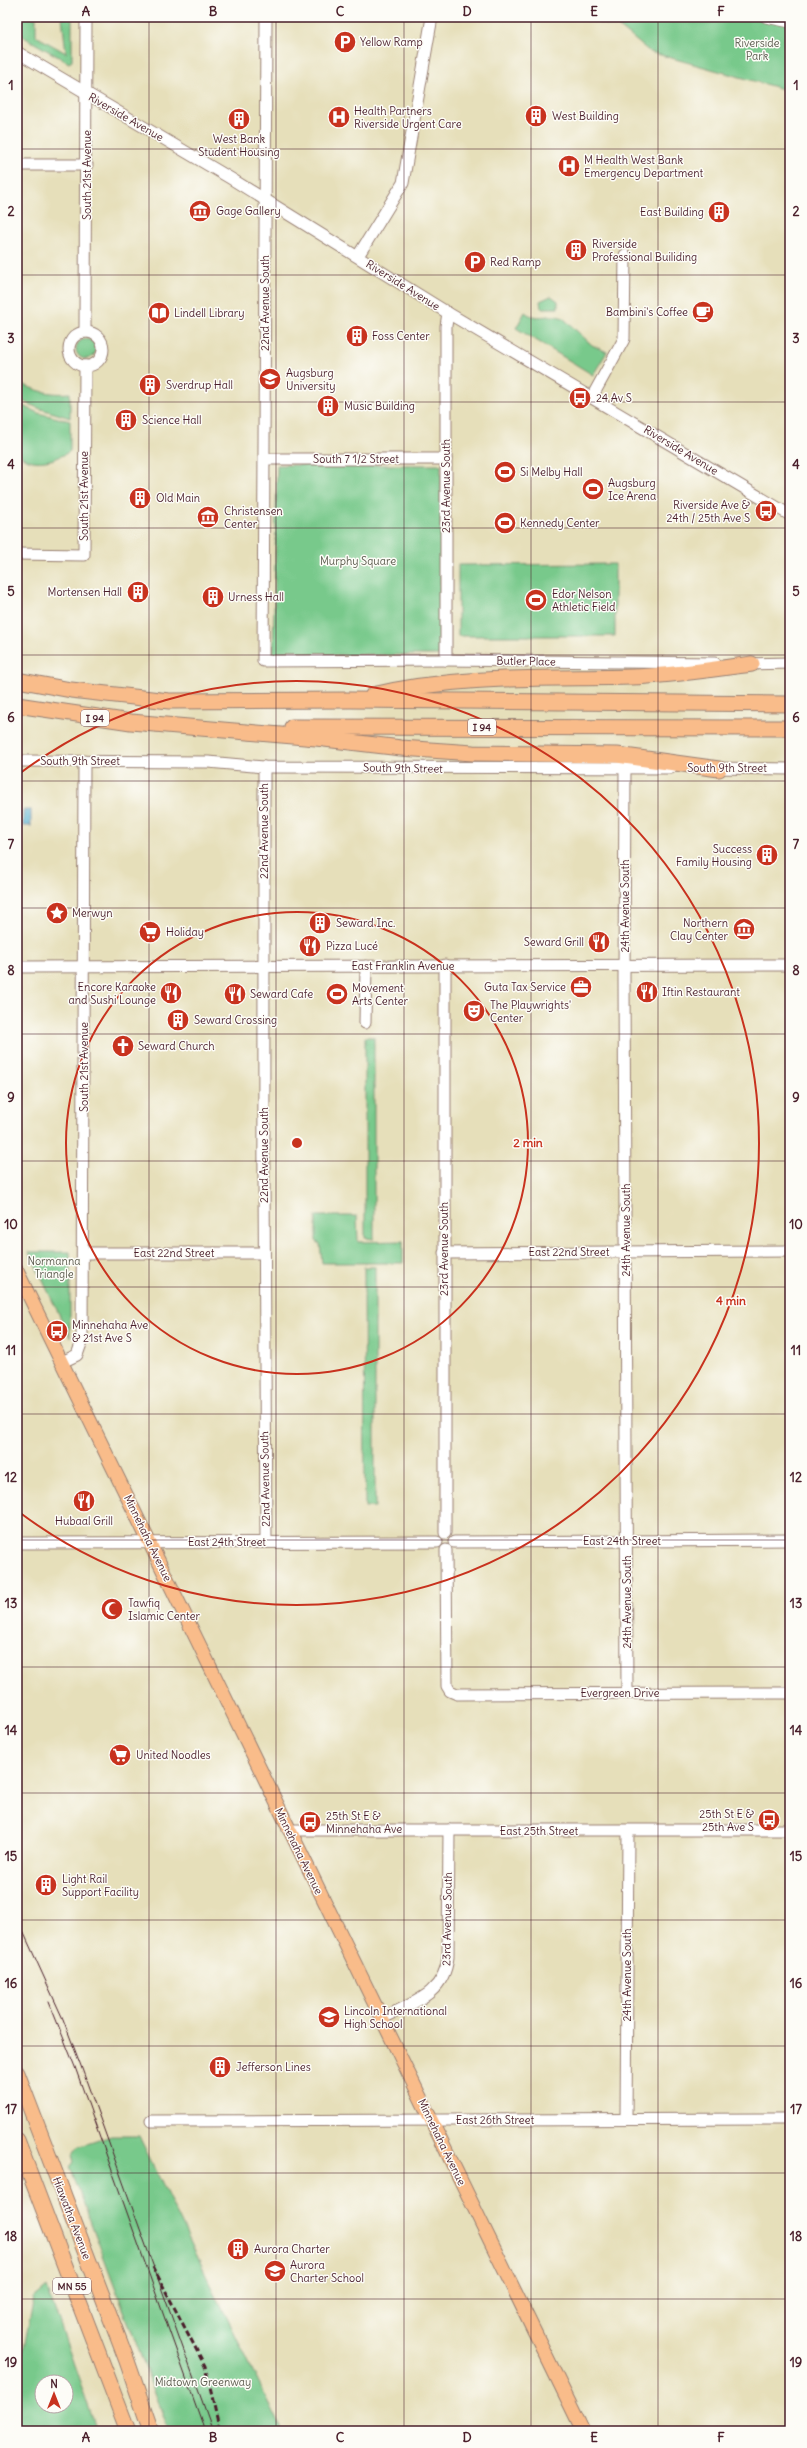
<svg xmlns="http://www.w3.org/2000/svg" width="807" height="2448" font-family="Delius,sans-serif">
<style>
.green{fill:#78c98b;stroke:#61745b;fill-rule:evenodd}
.water{fill:#50aecf;stroke:#4d667d}
.lines{fill:none;stroke-linecap:round;stroke-linejoin:round}
.minor-casing{stroke:#987f72;stroke-width:13}
.major-casing{stroke:#987f72;stroke-width:15}
.highway-casing{stroke:#987f72;stroke-width:17}
.minor{stroke:#fff;stroke-width:11}
.major{stroke:#f9bc8a;stroke-width:13}
.highway{stroke:#f9bc8a;stroke-width:15}
.tram{stroke:#4a1f2b;stroke-width:1}
.rail{stroke:#4a1f2b;stroke-width:3;stroke-dasharray:6 3;stroke-linecap:butt}
.grid{fill:none;stroke:#4a1f2b;stroke-width:1;stroke-opacity:0.55}
.ring{fill:none;stroke:#c8321e;stroke-width:2}
.labels{text-anchor:middle;dominant-baseline:central;stroke-width:3;stroke-linejoin:round;paint-order:stroke}
.shield{fill:#fdfcf7;stroke:#806168;stroke-width:1}
.shield-label{font-size:10px;font-weight:bold;fill:#4a1f2b}
.poi-label{font-size:11px;fill:#4a1f2b;stroke:#fdfcf7;text-anchor:start}
.park-label{font-size:11px;fill:#5a5a4d;stroke:#fdfcf7}
.street-label{font-size:11px;fill:#4a1f2b;stroke:#fdfcf7}
.centre{fill:#c8321e;stroke:#fdfcf7;stroke-width:2}
.ring-label{font-size:12px;text-anchor:middle;font-weight:bold;fill:#c8321e;stroke:#fdfcf7;stroke-width:3;stroke-linejoin:round;paint-order:stroke}
.neatline{fill:none;stroke:#4a1f2b;stroke-width:1.5}
.grid-label{font-size:13px;text-anchor:middle;font-weight:bold;fill:#4a1f2b}
</style>
<rect width="100%" height="100%" fill="#fdfcf7"/>
<filter id="ink" filterUnits="userSpaceOnUse"><feTurbulence type="fractalNoise" baseFrequency=".025" numOctaves="2"/><feDisplacementMap in="SourceGraphic" scale="8" xChannelSelector="R" yChannelSelector="G"/><feConvolveMatrix kernelMatrix="1 2 1 2 8 2 1 2 1" color-interpolation-filters="sRGB"/></filter>
<filter id="wash" filterUnits="userSpaceOnUse"><feTurbulence type="fractalNoise" baseFrequency=".012" numOctaves="4" result="noise"/><feDisplacementMap in="SourceGraphic" scale="16" xChannelSelector="R" yChannelSelector="G"/><feGaussianBlur stdDeviation="0.9" result="paint"/><feColorMatrix in="noise" values="0 0 0 0 0 0 0 0 0 0 0 0 0 0 0 0 0 1.4 0 .05"/><feComposite in="paint" operator="in"/></filter>
<g filter="url(#wash)">
<rect width="100%" height="100%" fill="#e6dfba"/>
<g class="green">
<polygon points="17,17 36,18 36,36 66,53 62,17 72,17 72,61 69,63 17,33"/>
<polygon points="571,17 790,17 790,91 650,52 621,28"/>
<polygon points="551,296 558,301 558,308 541,308 540,301"/>
<path d="M525,312C536,322 551,312 563,318L592,345L607,352L593,375L516,328Z"/>
<circle cx="86" cy="349" r="10"/>
<path d="M17,381C34,391 50,395 70,393V418L38,408L17,399Z"/>
<path d="M17,403L38,413L70,421V451C57,460 37,466 22,457L17,449Z"/>
<polygon points="277,465 441,465 440,655 273,655"/>
<polygon points="615,564 615,636 458,636 458,565"/>
<polygon points="365,1037 374,1037 374,1239 365,1238"/>
<polygon points="316,1216 357,1216 358,1242 403,1241 403,1263 322,1263 320,1244 316,1241"/>
<polygon points="29,1252 70,1252 70,1337"/>
<polygon points="364,1267 375,1267 375,1507 365,1507"/>
<polygon points="111,2136 139,2136 282,2431 169,2431 70,2167 74,2162 72,2155 78,2147"/>
<path d="M47,2287L97,2431H17V2381L34,2298ZM42,2382H66V2406H42Z"/>
</g>
<rect class="water" x="23" y="810" width="8" height="16"/>
</g>
<g filter="url(#ink)">
<g class="lines">
<g class="minor-casing">
<g id="minor">
<polyline points="266,17 263,661 446,660 715,663"/>
<polyline points="766,17 790,22"/>
<polyline points="17,52 230,178 448,313 790,515"/>
<polyline points="17,165 87,165"/>
<polyline points="358,256 403,183 432,17"/>
<polyline points="85,332 86,17"/>
<circle cx="86" cy="349" r="17"/>
<polyline points="592,397 624,339 625,255"/>
<polyline points="265,459 446,459"/>
<polyline points="17,554 84,555 85,366"/>
<polyline points="446,660 446,326 448,313"/>
<polyline points="745,664 790,663"/>
<polyline points="17,761 208,762 264,767 671,768"/>
<path d="M264,767C264,1025 263,1284 266,1542"/>
<polyline points="625,768 624,977 627,1693"/>
<polyline points="713,768 790,769"/>
<polyline points="445,965 445,1533"/>
<polyline points="17,967 790,965"/>
<polyline points="365,1023 366,966"/>
<polyline points="84,1253 263,1253"/>
<polyline points="444,1253 790,1251"/>
<polyline points="62,1362 77,1355 82,1341 84,761"/>
<polyline points="454,1542 790,1540"/>
<polyline points="17,1543 437,1542"/>
<polyline points="446,1550 447,1686 450,1691 457,1694 790,1693"/>
<polyline points="288,1830 790,1830"/>
<path d="M381,2019C411,2003 444,1996 448,1957L449,1830"/>
<polyline points="626,2119 628,1831"/>
<polyline points="151,2121 790,2119"/>
</g>
</g>
<g class="major-casing">
<polyline id="major" points="17,1271 583,2431"/>
</g>
<g class="highway-casing">
<g id="highway">
<polyline points="17,680 71,690 169,701 351,700 790,704"/>
<path d="M373,695C458,675 545,679 631,677C671,676 712,669 752,664"/>
<polyline points="17,705 131,722 316,738 401,748 473,753 617,755 719,769"/>
<polyline points="292,727 790,728"/>
<polyline points="17,2073 127,2361 151,2431"/>
<polyline points="17,2140 128,2431"/>
</g>
</g>
<use href="#minor" class="minor"/>
<use href="#major" class="major"/>
<use href="#highway" class="highway"/>
<g class="tram">
<polyline points="17,1918 63,2019 81,2066 213,2431"/>
<polyline points="49,2002 75,2067 205,2431"/>
</g>
<polyline class="rail" points="153,2267 205,2366 220,2431"/>
</g>
</g>
<path class="grid" d="M149,17V2431M276,17V2431M404,17V2431M531,17V2431M658,17V2431M17,149H790M17,275H790M17,402H790M17,528H790M17,655H790M17,781H790M17,908H790M17,1034H790M17,1161H790M17,1287H790M17,1414H790M17,1540H790M17,1667H790M17,1793H790M17,1920H790M17,2046H790M17,2173H790M17,2299H790"/>
<g class="ring">
<circle cx="297" cy="1143" r="231"/>
<path d="M19 774A462 462 0 1 1 19 1512"/>
</g>
<defs>
<g id="parking-disc" transform="scale(1.15)"><circle r="9.5" fill="#c8321e" stroke="#fdfcf7"/><path d="M-3.5-5.5H1a3.5 3.5 0 0 1 0 7H-1V5.5H-3.5ZM-1-3.4V-.6H.8a1.4 1.4 0 0 0 0-2.8Z" fill="#fff"/></g>
<g id="building-disc" transform="scale(1.15)"><circle r="9.5" fill="#c8321e" stroke="#fdfcf7"/><path d="M-4-6H4V6H1V3H-1V6H-4ZM-2.5-4.3h1.7v1.8h-1.7ZM.8-4.3h1.7v1.8H.8ZM-2.5-1h1.7V.8h-1.7ZM.8-1h1.7V.8H.8Z" fill="#fff"/></g>
<g id="hospital-disc" transform="scale(1.15)"><circle r="9.5" fill="#c8321e" stroke="#fdfcf7"/><path d="M-5-5h3v3.5h4V-5h3V5h-3V1.5h-4V5h-3Z" fill="#fff"/></g>
<g id="museum-disc" transform="scale(1.15)"><circle r="9.5" fill="#c8321e" stroke="#fdfcf7"/><path d="M0-6L6-3V-2H-6V-3ZM-5-1h2V3h-2ZM-1-1h2V3h-2ZM3-1h2V3H3ZM-6 4H6V6H-6Z" fill="#fff"/></g>
<g id="cafe-disc" transform="scale(1.15)"><circle r="9.5" fill="#c8321e" stroke="#fdfcf7"/><path d="M-5.5-4.5H6V0H3Q3 3.5 0 3.5H-2.5Q-5.5 3.5-5.5 0ZM3-3.2v2h1.7v-2ZM-6 4.5H4V6H-6Z" fill="#fff"/></g>
<g id="library-disc" transform="scale(1.15)"><circle r="9.5" fill="#c8321e" stroke="#fdfcf7"/><path d="M-6-4Q-3-5.5-.7-3.5V5Q-3 3-6 4ZM6-4Q3-5.5 .7-3.5V5Q3 3 6 4Z" fill="#fff"/></g>
<g id="university-disc" transform="scale(1.15)"><circle r="9.5" fill="#c8321e" stroke="#fdfcf7"/><path d="M0-5L7-2L0 1L-7-2ZM-4 1L0 2.5L4 1V4Q0 6-4 4Z" fill="#fff"/></g>
<g id="bus-disc" transform="scale(1.15)"><circle r="9.5" fill="#c8321e" stroke="#fdfcf7"/><path d="M-5-6H5V4H4V6H2V4H-2V6H-4V4H-5ZM-3.5-4V0h7V-4ZM-3.5 1.2v1.5H-2V1.2ZM2 1.2v1.5H3.5V1.2Z" fill="#fff"/></g>
<g id="stadium-disc" transform="scale(1.15)"><circle r="9.5" fill="#c8321e" stroke="#fdfcf7"/><path d="M0-5a6.5 5 0 1 0 0 10a6.5 5 0 1 0 0-10ZM-3.5-1.8h7v3.6h-7Z" fill="#fff"/></g>
<g id="sight-disc" transform="scale(1.15)"><circle r="9.5" fill="#c8321e" stroke="#fdfcf7"/><path d="M0-6L1.8-2.2L6-1.7L2.9 1.2L3.7 5.4L0 3.3L-3.7 5.4L-2.9 1.2L-6-1.7L-1.8-2.2Z" fill="#fff"/></g>
<g id="supermarket-disc" transform="scale(1.15)"><circle r="9.5" fill="#c8321e" stroke="#fdfcf7"/><path d="M-6-5.5h2.5l.6 2H6L4.5 2H-2.5L-4.4-4H-6ZM-1.5 3.2a1.3 1.3 0 1 0 .1 0ZM3 3.2a1.3 1.3 0 1 0 .1 0Z" fill="#fff"/></g>
<g id="restaurant-disc" transform="scale(1.15)"><circle r="9.5" fill="#c8321e" stroke="#fdfcf7"/><path d="M-5-6h1v4h1v-4h1v4h1v-4h1v5L-1.5 .5V6h-2V.5L-5-1ZM5-6V6H3V1.5H1.5Q1.5-4 5-6Z" fill="#fff"/></g>
<g id="office-disc" transform="scale(1.15)"><circle r="9.5" fill="#c8321e" stroke="#fdfcf7"/><path d="M-6-3h4V-5.5h4V-3h4V5H-6ZM-1-4.5V-3h2v-1.5ZM-6 0V1H6V0Z" fill="#fff"/></g>
<g id="theatre-disc" transform="scale(1.15)"><circle r="9.5" fill="#c8321e" stroke="#fdfcf7"/><path d="M-5-5.5Q0-4 5-5.5V0Q5 5 0 6Q-5 5-5 0ZM-3.3-2.5H-1v1.5H-3.3ZM1-2.5H3.3v1.5H1ZM-2.8 1Q0 5.5 2.8 1Z" fill="#fff"/></g>
<g id="church-disc" transform="scale(1.15)"><circle r="9.5" fill="#c8321e" stroke="#fdfcf7"/><path d="M-1.2-6h2.4v3.5h3.3v2.4h-3.3V6h-2.4V-.1h-3.3v-2.4h3.3Z" fill="#fff"/></g>
<g id="mosque-disc" transform="scale(1.15)"><circle r="9.5" fill="#c8321e" stroke="#fdfcf7"/><path d="M3.5-4.9A6 6 0 1 0 3.5 4.9A5 5 0 1 1 3.5-4.9Z" fill="#fff"/></g>
<g id="school-disc" transform="scale(1.15)"><circle r="9.5" fill="#c8321e" stroke="#fdfcf7"/><path d="M0-5L7-2L0 1L-7-2ZM-4 1L0 2.5L4 1V4Q0 6-4 4Z" fill="#fff"/></g>
</defs>
<g fill-rule="evenodd">
<use href="#parking-disc" x="345" y="42"/>
<use href="#building-disc" x="536" y="116"/>
<use href="#hospital-disc" x="339" y="117"/>
<use href="#building-disc" x="239" y="119"/>
<use href="#hospital-disc" x="569" y="166"/>
<use href="#museum-disc" x="200" y="211"/>
<use href="#building-disc" x="719" y="212"/>
<use href="#building-disc" x="576" y="250"/>
<use href="#parking-disc" x="475" y="262"/>
<use href="#cafe-disc" x="703" y="312"/>
<use href="#library-disc" x="159" y="313"/>
<use href="#building-disc" x="357" y="336"/>
<use href="#university-disc" x="270" y="379"/>
<use href="#building-disc" x="150" y="385"/>
<use href="#bus-disc" x="580" y="398"/>
<use href="#building-disc" x="328" y="406"/>
<use href="#building-disc" x="126" y="420"/>
<use href="#stadium-disc" x="505" y="472"/>
<use href="#stadium-disc" x="593" y="489"/>
<use href="#building-disc" x="140" y="498"/>
<use href="#bus-disc" x="766" y="511"/>
<use href="#museum-disc" x="208" y="517"/>
<use href="#stadium-disc" x="505" y="523"/>
<use href="#building-disc" x="138" y="592"/>
<use href="#building-disc" x="213" y="597"/>
<use href="#stadium-disc" x="536" y="600"/>
<use href="#building-disc" x="767" y="855"/>
<use href="#sight-disc" x="57" y="913"/>
<use href="#building-disc" x="320" y="923"/>
<use href="#museum-disc" x="744" y="929"/>
<use href="#supermarket-disc" x="150" y="932"/>
<use href="#restaurant-disc" x="599" y="942"/>
<use href="#restaurant-disc" x="310" y="946"/>
<use href="#office-disc" x="581" y="987"/>
<use href="#restaurant-disc" x="647" y="992"/>
<use href="#restaurant-disc" x="171" y="993"/>
<use href="#restaurant-disc" x="235" y="994"/>
<use href="#stadium-disc" x="337" y="994"/>
<use href="#theatre-disc" x="474" y="1011"/>
<use href="#building-disc" x="178" y="1020"/>
<use href="#church-disc" x="123" y="1046"/>
<use href="#bus-disc" x="57" y="1331"/>
<use href="#restaurant-disc" x="84" y="1501"/>
<use href="#mosque-disc" x="112" y="1609"/>
<use href="#supermarket-disc" x="120" y="1755"/>
<use href="#bus-disc" x="769" y="1820"/>
<use href="#bus-disc" x="310" y="1822"/>
<use href="#building-disc" x="46" y="1885"/>
<use href="#school-disc" x="329" y="2017"/>
<use href="#building-disc" x="220" y="2067"/>
<use href="#building-disc" x="238" y="2249"/>
<use href="#school-disc" x="275" y="2271"/>
</g>
<g class="labels">
<g class="shield">
<rect x="81" y="710" width="28" height="16" rx="3"/>
<rect x="468" y="719" width="28" height="16" rx="3"/>
<rect x="53" y="2278" width="38" height="16" rx="3"/>
</g>
<g class="shield-label">
<text x="95" y="718">I 94</text>
<text x="482" y="727">I 94</text>
<text x="72" y="2286">MN 55</text>
</g>
<g class="poi-label">
<text x="360" y="42">Yellow Ramp</text>
<text x="354" y="111">Health Partners<tspan x="354" dy="13">Riverside Urgent Care</tspan></text>
<text x="552" y="116">West Building</text>
<text x="239" y="139" text-anchor="middle">West Bank<tspan x="239" dy="13">Student Housing</tspan></text>
<text x="584" y="160">M Health West Bank<tspan x="584" dy="13">Emergency Department</tspan></text>
<text x="216" y="211">Gage Gallery</text>
<text x="704" y="212" text-anchor="end">East Building</text>
<text x="592" y="244">Riverside<tspan x="592" dy="13">Professional Builiding</tspan></text>
<text x="490" y="262">Red Ramp</text>
<text x="688" y="312" text-anchor="end">Bambini's Coffee</text>
<text x="174" y="313">Lindell Library</text>
<text x="372" y="336">Foss Center</text>
<text x="286" y="373">Augsburg<tspan x="286" dy="13">University</tspan></text>
<text x="166" y="385">Sverdrup Hall</text>
<text x="596" y="398">24 Av S</text>
<text x="344" y="406">Music Building</text>
<text x="142" y="420">Science Hall</text>
<text x="520" y="472">Si Melby Hall</text>
<text x="608" y="483">Augsburg<tspan x="608" dy="13">Ice Arena</tspan></text>
<text x="156" y="498">Old Main</text>
<text x="750" y="505" text-anchor="end">Riverside Ave &amp;<tspan x="750" dy="13">24th / 25th Ave S</tspan></text>
<text x="224" y="511">Christensen<tspan x="224" dy="13">Center</tspan></text>
<text x="520" y="523">Kennedy Center</text>
<text x="122" y="592" text-anchor="end">Mortensen Hall</text>
<text x="552" y="594">Edor Nelson<tspan x="552" dy="13">Athletic Field</tspan></text>
<text x="228" y="597">Urness Hall</text>
<text x="752" y="849" text-anchor="end">Success<tspan x="752" dy="13">Family Housing</tspan></text>
<text x="72" y="913">Merwyn</text>
<text x="336" y="923">Seward Inc.</text>
<text x="728" y="923" text-anchor="end">Northern<tspan x="728" dy="13">Clay Center</tspan></text>
<text x="166" y="932">Holiday</text>
<text x="584" y="942" text-anchor="end">Seward Grill</text>
<text x="326" y="946">Pizza Lucé</text>
<text x="156" y="987" text-anchor="end">Encore Karaoke<tspan x="156" dy="13">and Sushi Lounge</tspan></text>
<text x="566" y="987" text-anchor="end">Guta Tax Service</text>
<text x="352" y="988">Movement<tspan x="352" dy="13">Arts Center</tspan></text>
<text x="662" y="992">Iftin Restaurant</text>
<text x="250" y="994">Seward Cafe</text>
<text x="490" y="1005">The Playwrights'<tspan x="490" dy="13">Center</tspan></text>
<text x="194" y="1020">Seward Crossing</text>
<text x="138" y="1046">Seward Church</text>
<text x="72" y="1325">Minnehaha Ave<tspan x="72" dy="13">&amp; 21st Ave S</tspan></text>
<text x="84" y="1521" text-anchor="middle">Hubaal Grill</text>
<text x="128" y="1603">Tawfiq<tspan x="128" dy="13">Islamic Center</tspan></text>
<text x="136" y="1755">United Noodles</text>
<text x="754" y="1814" text-anchor="end">25th St E &amp;<tspan x="754" dy="13">25th Ave S</tspan></text>
<text x="326" y="1816">25th St E &amp;<tspan x="326" dy="13">Minnehaha Ave</tspan></text>
<text x="62" y="1879">Light Rail<tspan x="62" dy="13">Support Facility</tspan></text>
<text x="344" y="2011">Lincoln International<tspan x="344" dy="13">High School</tspan></text>
<text x="236" y="2067">Jefferson Lines</text>
<text x="254" y="2249">Aurora Charter</text>
<text x="290" y="2265">Aurora<tspan x="290" dy="13">Charter School</tspan></text>
</g>
<g class="park-label">
<text x="757" y="43">Riverside<tspan x="757" dy="13">Park</tspan></text>
<text x="358" y="561">Murphy Square</text>
<text x="54" y="1261">Normanna<tspan x="54" dy="13">Triangle</tspan></text>
<text x="203" y="2382">Midtown Greenway</text>
</g>
<g class="street-label">
<text transform="translate(126 117) rotate(30)">Riverside Avenue</text>
<text transform="translate(87 175) rotate(-90)">South 21st Avenue</text>
<text transform="translate(403 285) rotate(32)">Riverside Avenue</text>
<text transform="translate(265 303) rotate(-90)">22nd Avenue South</text>
<text transform="translate(681 450) rotate(31)">Riverside Avenue</text>
<text x="356" y="459">South 7 1/2 Street</text>
<text transform="translate(446 486) rotate(-90)">23rd Avenue South</text>
<text transform="translate(84 496) rotate(-90)">South 21st Avenue</text>
<text transform="translate(526 661) rotate(1)">Butler Place</text>
<text x="80" y="761">South 9th Street</text>
<text transform="translate(403 768) rotate(1)">South 9th Street</text>
<text x="727" y="768">South 9th Street</text>
<text transform="translate(264 831) rotate(-90)">22nd Avenue South</text>
<text transform="translate(625 906) rotate(-90)">24th Avenue South</text>
<text x="403" y="966">East Franklin Avenue</text>
<text transform="translate(84 1067) rotate(-90)">South 21st Avenue</text>
<text transform="translate(264 1155) rotate(-90)">22nd Avenue South</text>
<text transform="translate(626 1230) rotate(-90)">24th Avenue South</text>
<text transform="translate(444 1249) rotate(-90)">23rd Avenue South</text>
<text x="569" y="1252">East 22nd Street</text>
<text x="174" y="1253">East 22nd Street</text>
<text transform="translate(265 1479) rotate(-91)">22nd Avenue South</text>
<text transform="translate(148 1538) rotate(64)">Minnehaha Avenue</text>
<text x="622" y="1541">East 24th Street</text>
<text x="227" y="1542">East 24th Street</text>
<text transform="translate(627 1602) rotate(-90)">24th Avenue South</text>
<text x="620" y="1693">Evergreen Drive</text>
<text x="539" y="1831">East 25th Street</text>
<text transform="translate(299 1851) rotate(64)">Minnehaha Avenue</text>
<text transform="translate(447 1919) rotate(-89)">23rd Avenue South</text>
<text transform="translate(627 1975) rotate(-90)">24th Avenue South</text>
<text x="495" y="2120">East 26th Street</text>
<text transform="translate(442 2142) rotate(64)">Minnehaha Avenue</text>
<text transform="translate(72 2218) rotate(69)">Hiawatha Avenue</text>
</g>
</g>
<circle cx="297" cy="1143" r="6" class="centre"/>
<g class="ring-label">
<text x="528" y="1147">2 min</text>
<text x="731" y="1305">4 min</text>
</g>
<rect width="807" height="2448" fill="none" stroke="#fdfcf7" stroke-width="44"/>
<g transform="translate(54 2394)"><circle r="19" fill="#fdfcf7" stroke="#b5a4a5"/>
<path d="M0-3L7 15L0 10L-7 15Z" fill="#c8321e"/>
<text y="-6" font-size="11" font-weight="bold" text-anchor="middle" fill="#4a1f2b">N</text>
</g>
<rect x="22" y="22" width="763" height="2404" class="neatline"/>
<g class="grid-label">
<text x="86" y="16">A</text>
<text x="213" y="16">B</text>
<text x="340" y="16">C</text>
<text x="467" y="16">D</text>
<text x="594" y="16">E</text>
<text x="721" y="16">F</text>
<text x="11" y="90">1</text>
<text x="796" y="90">1</text>
<text x="11" y="216">2</text>
<text x="796" y="216">2</text>
<text x="11" y="343">3</text>
<text x="796" y="343">3</text>
<text x="11" y="469">4</text>
<text x="796" y="469">4</text>
<text x="11" y="596">5</text>
<text x="796" y="596">5</text>
<text x="11" y="722">6</text>
<text x="796" y="722">6</text>
<text x="11" y="849">7</text>
<text x="796" y="849">7</text>
<text x="11" y="975">8</text>
<text x="796" y="975">8</text>
<text x="11" y="1102">9</text>
<text x="796" y="1102">9</text>
<text x="11" y="1229">10</text>
<text x="796" y="1229">10</text>
<text x="11" y="1355">11</text>
<text x="796" y="1355">11</text>
<text x="11" y="1482">12</text>
<text x="796" y="1482">12</text>
<text x="11" y="1608">13</text>
<text x="796" y="1608">13</text>
<text x="11" y="1735">14</text>
<text x="796" y="1735">14</text>
<text x="11" y="1861">15</text>
<text x="796" y="1861">15</text>
<text x="11" y="1988">16</text>
<text x="796" y="1988">16</text>
<text x="11" y="2114">17</text>
<text x="796" y="2114">17</text>
<text x="11" y="2241">18</text>
<text x="796" y="2241">18</text>
<text x="11" y="2367">19</text>
<text x="796" y="2367">19</text>
<text x="86" y="2442">A</text>
<text x="213" y="2442">B</text>
<text x="340" y="2442">C</text>
<text x="467" y="2442">D</text>
<text x="594" y="2442">E</text>
<text x="721" y="2442">F</text>
</g>
</svg>
